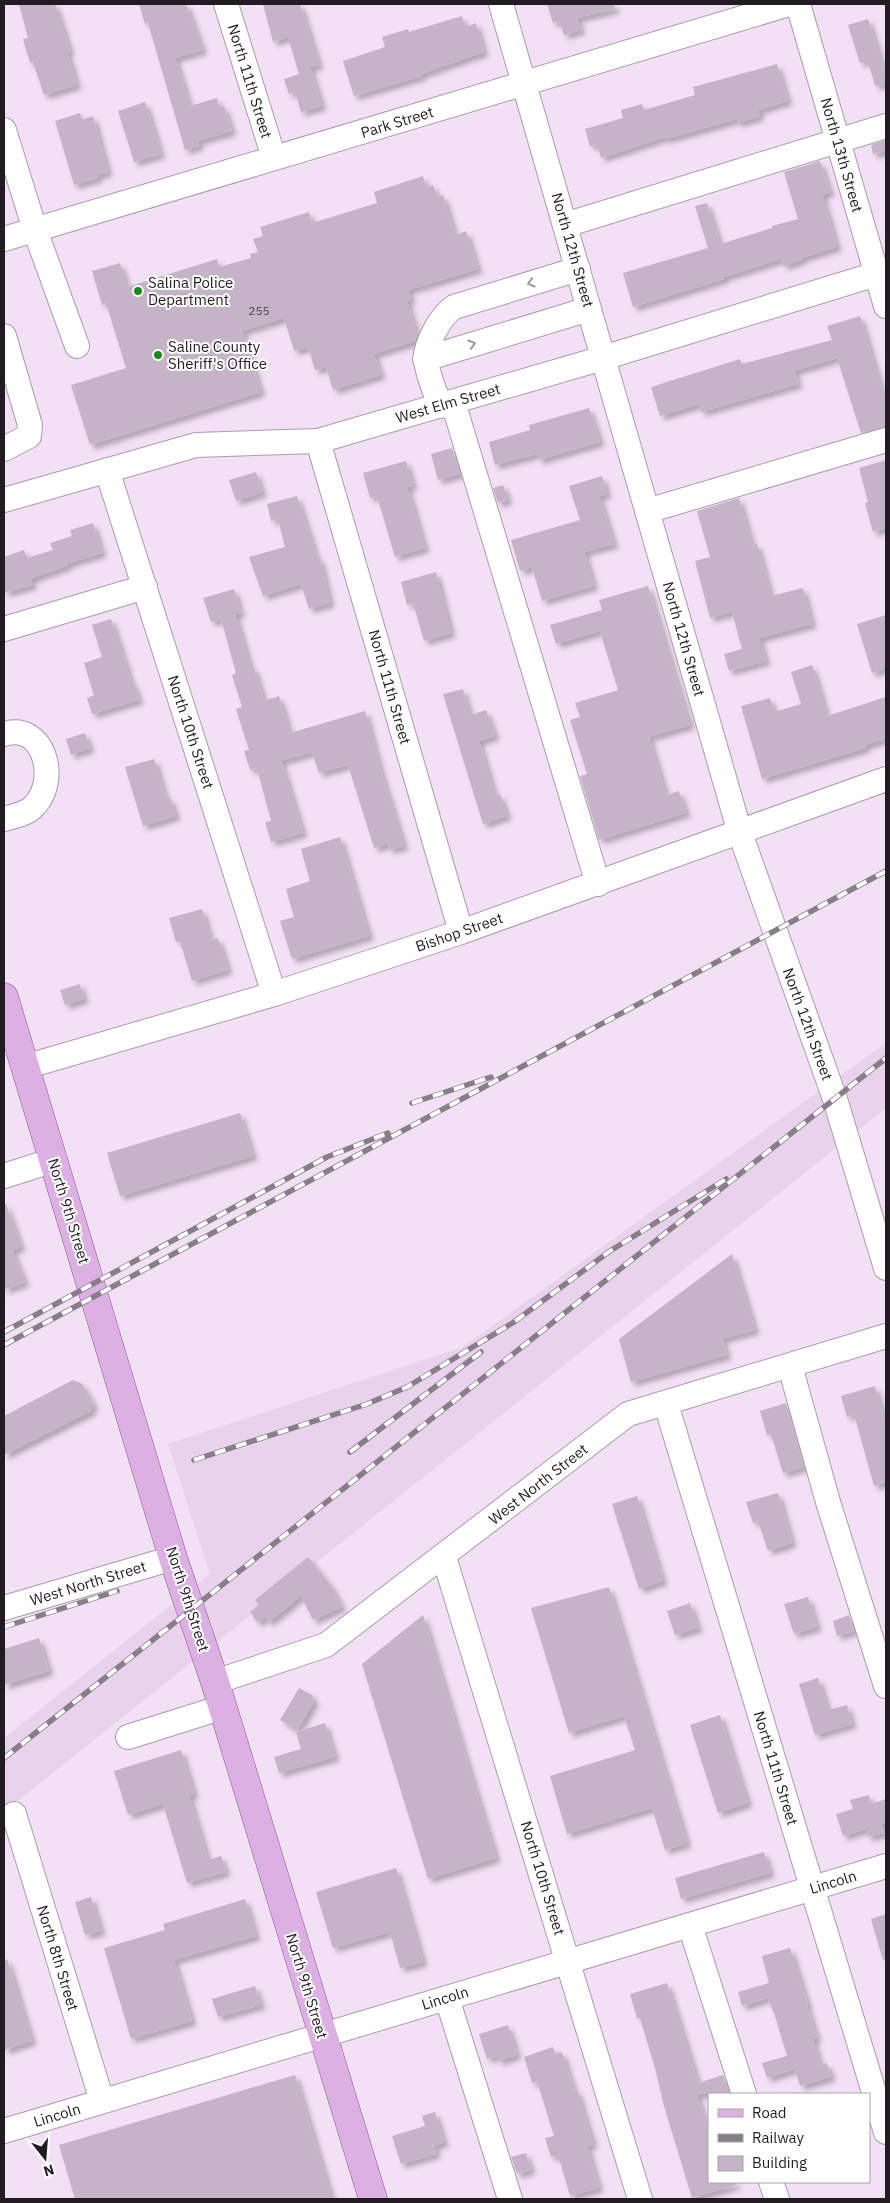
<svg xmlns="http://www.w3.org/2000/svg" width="890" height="2203" font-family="'IBM Plex Sans',sans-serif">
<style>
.built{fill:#e9d2eb}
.building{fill:#c5b4c7;filter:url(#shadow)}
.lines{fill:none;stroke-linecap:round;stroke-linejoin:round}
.minor-casing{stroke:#ac9bae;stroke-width:26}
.major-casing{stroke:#8d5a93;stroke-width:29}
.minor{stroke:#fff;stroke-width:24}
.major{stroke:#ddb0e3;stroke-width:28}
.rail-casing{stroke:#897d8a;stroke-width:5.5}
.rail{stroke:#fff;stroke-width:4;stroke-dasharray:11;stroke-linecap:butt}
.oneway{stroke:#9c989c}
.poi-dot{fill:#198d16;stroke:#fff;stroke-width:2}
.labels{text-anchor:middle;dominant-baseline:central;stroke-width:4;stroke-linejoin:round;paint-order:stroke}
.number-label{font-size:12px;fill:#4b414b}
.street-label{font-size:15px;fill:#221b22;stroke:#fff}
.poi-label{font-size:15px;fill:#221b22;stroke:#fff;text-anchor:start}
</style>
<defs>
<filter id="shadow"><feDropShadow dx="4.5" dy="4.5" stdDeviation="2.5" flood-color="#0004"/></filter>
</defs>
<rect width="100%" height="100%" fill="#f2e0f4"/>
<polygon class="built" points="886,1043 886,1108 4,1812 4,1738 210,1574 168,1444 463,1347"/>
<g class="building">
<polygon points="19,4 55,4 70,51 67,52 77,85 44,95 33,62 30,63 23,39 28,38"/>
<polygon points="139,4 186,4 203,50 175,58 190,106 217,98 219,107 224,106 232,131 197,141 199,146 185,150 148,23 145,24"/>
<polygon points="263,4 300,4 319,65 310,67 322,106 301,112 295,92 289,94 284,79 299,74 288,37 273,42"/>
<polygon points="547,4 614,4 615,9 577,18 581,30 564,35 559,21 553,23"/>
<polygon points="462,16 465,27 476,23 484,52 421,74 422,76 354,96 343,61 385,47 382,37 408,29 409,32"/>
<polygon points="868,19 886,77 886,83 875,86 868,61 860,63 848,25"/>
<polygon points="777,64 788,101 758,110 760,116 738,123 737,119 666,139 665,137 601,158 597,144 590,146 585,129 623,118 621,110 642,104 644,110 695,95 693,87"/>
<polygon points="145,102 161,154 134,162 118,111"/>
<polygon points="80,113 82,120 93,116 108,172 97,175 98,178 74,185 55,121"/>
<polygon points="886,140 886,151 873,154 871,145"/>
<polygon points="820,161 830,192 822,195 837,247 801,258 802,260 783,266 781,259 724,277 724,279 633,307 623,273 708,248 695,206 707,203 720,244 772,228 772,226 798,219 784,172"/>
<polygon points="423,176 426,187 433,185 437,197 443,195 455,235 466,231 478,269 408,290 411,299 407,301 417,335 415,341 374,354 381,375 333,390 326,367 315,370 308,347 294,351 284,318 242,331 261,392 90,445 71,385 126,368 106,303 102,305 92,271 120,263 127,287 217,259 219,267 251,258 250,254 258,252 253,239 263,236 260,227 309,212 312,223 377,203 374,192"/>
<polygon points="860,316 886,405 886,427 861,433 837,358 794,371 798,384 701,412 699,404 660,416 651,387 740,359 742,364 832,340 827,326"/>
<polygon points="589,408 600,442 539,460 537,454 495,465 489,442 530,430 529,425"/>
<polygon points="452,448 460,474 438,480 431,454"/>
<polygon points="886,460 886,528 873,532 865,503 868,502 859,468"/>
<polygon points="406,461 413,486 407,487 425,548 395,557 377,496 370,498 363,473"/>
<polygon points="256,472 262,493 236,501 229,480"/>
<polygon points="602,476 607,494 599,496 614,544 584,552 594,586 542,601 532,567 520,571 511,540 580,520 569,486"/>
<polygon points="503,485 508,500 498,503 493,488"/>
<polygon points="297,496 317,559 320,558 330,603 309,609 301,584 263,596 249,557 285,547 278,519 271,521 267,504"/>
<polygon points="739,498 752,545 757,544 771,596 803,588 812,624 759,638 766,661 729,671 724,654 742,649 732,612 710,618 695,561 710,557 697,511"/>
<polygon points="93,523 102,553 66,564 67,566 38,576 31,579 33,585 4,593 4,557 24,550 27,558 53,550 50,543 72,536 70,530"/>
<polygon points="436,572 451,633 424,641 413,603 407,605 401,582"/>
<polygon points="648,586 690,725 649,737 666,795 679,791 686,813 599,840 580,776 587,774 570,720 580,717 575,703 618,690 600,631 556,644 550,625 602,610 599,600"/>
<polygon points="234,589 241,613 235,614 251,669 254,668 264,701 279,696 290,733 365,711 381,772 404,846 389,850 388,844 374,848 348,765 319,773 312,752 281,761 303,833 271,842 265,822 271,821 257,768 250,770 244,751 249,750 236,709 242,707 232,675 236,673 221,619 211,622 203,598"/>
<polygon points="886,615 886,668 872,673 857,624"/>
<polygon points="111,619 132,684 134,684 139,700 92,714 87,698 94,695 84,663 102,657 92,625"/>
<polygon points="812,665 827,716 886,697 886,739 865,745 866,748 762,779 741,706 770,698 774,712 801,704 791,672"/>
<polygon points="463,689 470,715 486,710 495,736 479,741 495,796 500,794 507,816 483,824 443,694"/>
<polygon points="85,733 90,748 71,755 66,739"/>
<polygon points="154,759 166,799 170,798 176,816 143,826 125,767"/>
<polygon points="340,837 369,936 292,959 280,921 294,917 286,889 310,881 301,849"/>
<polygon points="202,909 211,940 218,938 228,970 192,981 180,941 176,942 169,918"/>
<polygon points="80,984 84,999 65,1005 60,990"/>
<polygon points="240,1113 253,1156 120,1196 107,1153"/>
<polygon points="4,1204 6,1204 21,1247 12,1250 25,1282 4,1290"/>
<polygon points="732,1254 755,1330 722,1339 727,1355 631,1382 619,1339"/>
<polygon points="73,1380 82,1384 93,1403 91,1411 4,1455 4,1416"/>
<polygon points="875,1386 886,1427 886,1482 874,1486 854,1414 847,1417 841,1396"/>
<polygon points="786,1403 804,1467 783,1473 771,1434 767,1435 760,1411"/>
<polygon points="778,1493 792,1543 768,1551 758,1521 753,1523 746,1502"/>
<polygon points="637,1496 663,1581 639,1589 612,1504"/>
<polygon points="308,1557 332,1587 342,1607 313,1620 301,1596 269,1622 265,1617 258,1623 250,1612 259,1605 255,1600"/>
<polygon points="609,1587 687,1843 665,1850 652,1808 567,1834 550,1776 635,1750 624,1716 569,1733 531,1608"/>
<polygon points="808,1597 817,1627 794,1634 784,1604"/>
<polygon points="690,1603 698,1628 675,1635 667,1611"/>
<polygon points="423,1615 496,1858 428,1879 362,1664"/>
<polygon points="849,1615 854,1631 837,1636 833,1621"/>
<polygon points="39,1638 49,1671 4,1685 4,1649"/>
<polygon points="818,1678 828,1710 847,1705 852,1724 815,1735 799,1684"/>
<polygon points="299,1688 312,1695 314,1702 297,1730 280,1720"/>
<polygon points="720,1715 748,1803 718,1813 690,1725"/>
<polygon points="325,1723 335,1757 279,1773 274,1757 301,1749 296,1732"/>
<polygon points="181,1750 194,1794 189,1796 208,1860 221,1856 226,1872 187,1883 163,1804 128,1815 114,1771"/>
<polygon points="869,1795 871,1804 886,1799 886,1823 881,1824 884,1833 868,1837 866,1829 843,1836 836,1814 853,1809 850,1800"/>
<polygon points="764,1852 770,1873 681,1899 675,1878"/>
<polygon points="396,1868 423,1962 400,1968 390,1932 333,1948 316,1892"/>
<polygon points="91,1897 101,1931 85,1935 75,1902"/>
<polygon points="245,1899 256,1936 174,1960 192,2021 131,2039 104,1948 165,1930 163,1924"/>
<polygon points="886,1914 886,1959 883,1960 871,1919"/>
<polygon points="790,1948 808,2005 807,2006 817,2038 813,2039 820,2065 827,2063 831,2077 800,2086 795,2069 767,2078 762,2063 787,2056 775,2016 768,1998 742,2006 738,1992 769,1983 762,1956"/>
<polygon points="7,1959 32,2041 4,2050 4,1960"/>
<polygon points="667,1983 698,2083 723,2075 730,2094 697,2094 709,2136 709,2182 735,2182 736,2185 692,2198 664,2106 655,2068 640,2018 637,2018 630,1994"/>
<polygon points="255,1986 261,2005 218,2017 212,1999"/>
<polygon points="508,2025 517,2055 499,2061 497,2056 487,2059 479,2034"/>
<polygon points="553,2047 555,2054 562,2052 574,2091 577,2090 593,2144 587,2146 599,2188 570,2196 558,2155 551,2157 545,2138 554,2136 537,2081 532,2083 524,2057"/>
<polygon points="295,2075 332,2199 75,2199 59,2145"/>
<polygon points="435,2112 444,2142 434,2146 436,2154 401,2164 392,2136 425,2126 422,2116"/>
<polygon points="526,2153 531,2170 517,2174 511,2157"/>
</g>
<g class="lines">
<g class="minor-casing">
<g id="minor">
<polyline points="226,4 274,158"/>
<polyline points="501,4 740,833 835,1099 886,1268"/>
<polyline points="798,4 886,306"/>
<polyline points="4,130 35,230 77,346"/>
<polyline points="565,225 886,126"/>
<polyline points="4,239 789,4"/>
<polyline points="4,336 30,425 29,436 4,449"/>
<polyline points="425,359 589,309"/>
<polyline points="453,402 598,884"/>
<path d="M440,406C435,391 428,376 426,361C424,346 441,315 454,307L578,269"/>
<polyline points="318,441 461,932"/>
<polyline points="107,470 274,994"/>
<polyline points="4,500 196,445 318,441 603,358 886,271"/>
<polyline points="647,511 886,440"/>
<polyline points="4,629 145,587"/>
<path d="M4,734C44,722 59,779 35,805C28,814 14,816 4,819"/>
<polyline points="25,1067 274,994 461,932 886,779"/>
<polyline points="4,1176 54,1160"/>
<polyline points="790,1366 828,1502 886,1686"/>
<polyline points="666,1404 886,2132"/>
<polyline points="444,1557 640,2199"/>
<polyline points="4,1608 173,1558"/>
<polyline points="215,1682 326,1645 628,1414 886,1336"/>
<polyline points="128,1737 223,1707"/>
<polyline points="14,1814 102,2101"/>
<polyline points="690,1925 744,2094"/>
<polyline points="447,1998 510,2199"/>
<polyline points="4,2131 886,1866"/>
<polyline points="771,2182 777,2199"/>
</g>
</g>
<g class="major-casing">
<polyline id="major" points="4,997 173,1558 215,1682 373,2199"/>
</g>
<use href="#minor" class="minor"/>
<use href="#major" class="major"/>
<g class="rail-casing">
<g id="rail">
<polyline points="412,1103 491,1077"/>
<polyline points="4,1332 327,1157 388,1133"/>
<polyline points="4,1345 886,871"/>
<polyline points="350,1452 481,1352"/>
<polyline points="194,1460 367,1404 407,1387 514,1322 610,1251 726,1179"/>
<polyline points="4,1627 117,1591"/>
<polyline points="4,1758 886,1058"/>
</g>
</g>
<use href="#rail" class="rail"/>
</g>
<defs><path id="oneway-chevron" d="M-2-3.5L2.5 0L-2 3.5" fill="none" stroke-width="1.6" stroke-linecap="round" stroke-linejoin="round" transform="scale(1.25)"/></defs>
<g class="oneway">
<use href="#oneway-chevron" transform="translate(531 283) rotate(163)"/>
<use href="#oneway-chevron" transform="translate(472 344) rotate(-17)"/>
</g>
<g class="poi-dot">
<circle cx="138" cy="291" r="5"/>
<circle cx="158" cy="355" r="5"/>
</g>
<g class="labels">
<g class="number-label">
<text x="259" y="310">255</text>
</g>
<g class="street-label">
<text transform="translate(250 81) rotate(73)">North 11th Street</text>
<text transform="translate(397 122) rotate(-17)">Park Street</text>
<text transform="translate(842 155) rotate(74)">North 13th Street</text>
<text transform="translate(573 250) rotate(74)">North 12th Street</text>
<text transform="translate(448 403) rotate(-16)">West Elm Street</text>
<text transform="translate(684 639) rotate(74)">North 12th Street</text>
<text transform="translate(390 687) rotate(74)">North 11th Street</text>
<text transform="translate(191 732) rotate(72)">North 10th Street</text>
<text transform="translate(459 932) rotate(-19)">Bishop Street</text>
<text transform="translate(808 1024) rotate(70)">North 12th Street</text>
<text transform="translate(69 1211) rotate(73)">North 9th Street</text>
<text transform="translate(538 1484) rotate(-38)">West North Street</text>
<text transform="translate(88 1583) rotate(-17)">West North Street</text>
<text transform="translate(188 1599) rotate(72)">North 9th Street</text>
<text transform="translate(776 1768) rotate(73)">North 11th Street</text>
<text transform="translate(543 1878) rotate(73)">North 10th Street</text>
<text transform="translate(833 1882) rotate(-17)">Lincoln</text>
<text transform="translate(58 1958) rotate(73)">North 8th Street</text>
<text transform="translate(307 1986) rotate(73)">North 9th Street</text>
<text transform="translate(445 1998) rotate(-17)">Lincoln</text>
<text transform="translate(57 2115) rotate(-17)">Lincoln</text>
</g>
<g class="poi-label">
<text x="148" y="282">Salina Police<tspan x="148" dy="17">Department</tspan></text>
<text x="168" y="346">Saline County<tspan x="168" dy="17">Sheriff's Office</tspan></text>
</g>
</g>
<rect width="890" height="2203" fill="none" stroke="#221b22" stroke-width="10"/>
<rect x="708" y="2093" width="162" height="90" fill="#ffffff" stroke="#a7a4a7"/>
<rect x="718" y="2109" width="25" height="8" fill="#ddb0e3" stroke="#a7a4a7"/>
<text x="752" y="2118" font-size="15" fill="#221b22">Road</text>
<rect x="718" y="2134" width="25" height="8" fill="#897d8a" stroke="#a7a4a7"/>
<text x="752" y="2143" font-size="15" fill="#221b22">Railway</text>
<rect x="718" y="2156" width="25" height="15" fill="#c5b4c7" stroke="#a7a4a7"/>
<text x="752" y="2168" font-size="15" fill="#221b22">Building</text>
<g transform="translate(45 2158) rotate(163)" stroke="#ffffff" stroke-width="4" paint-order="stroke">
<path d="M0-4L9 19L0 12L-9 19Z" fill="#221b22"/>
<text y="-8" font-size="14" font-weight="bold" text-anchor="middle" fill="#221b22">N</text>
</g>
</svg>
